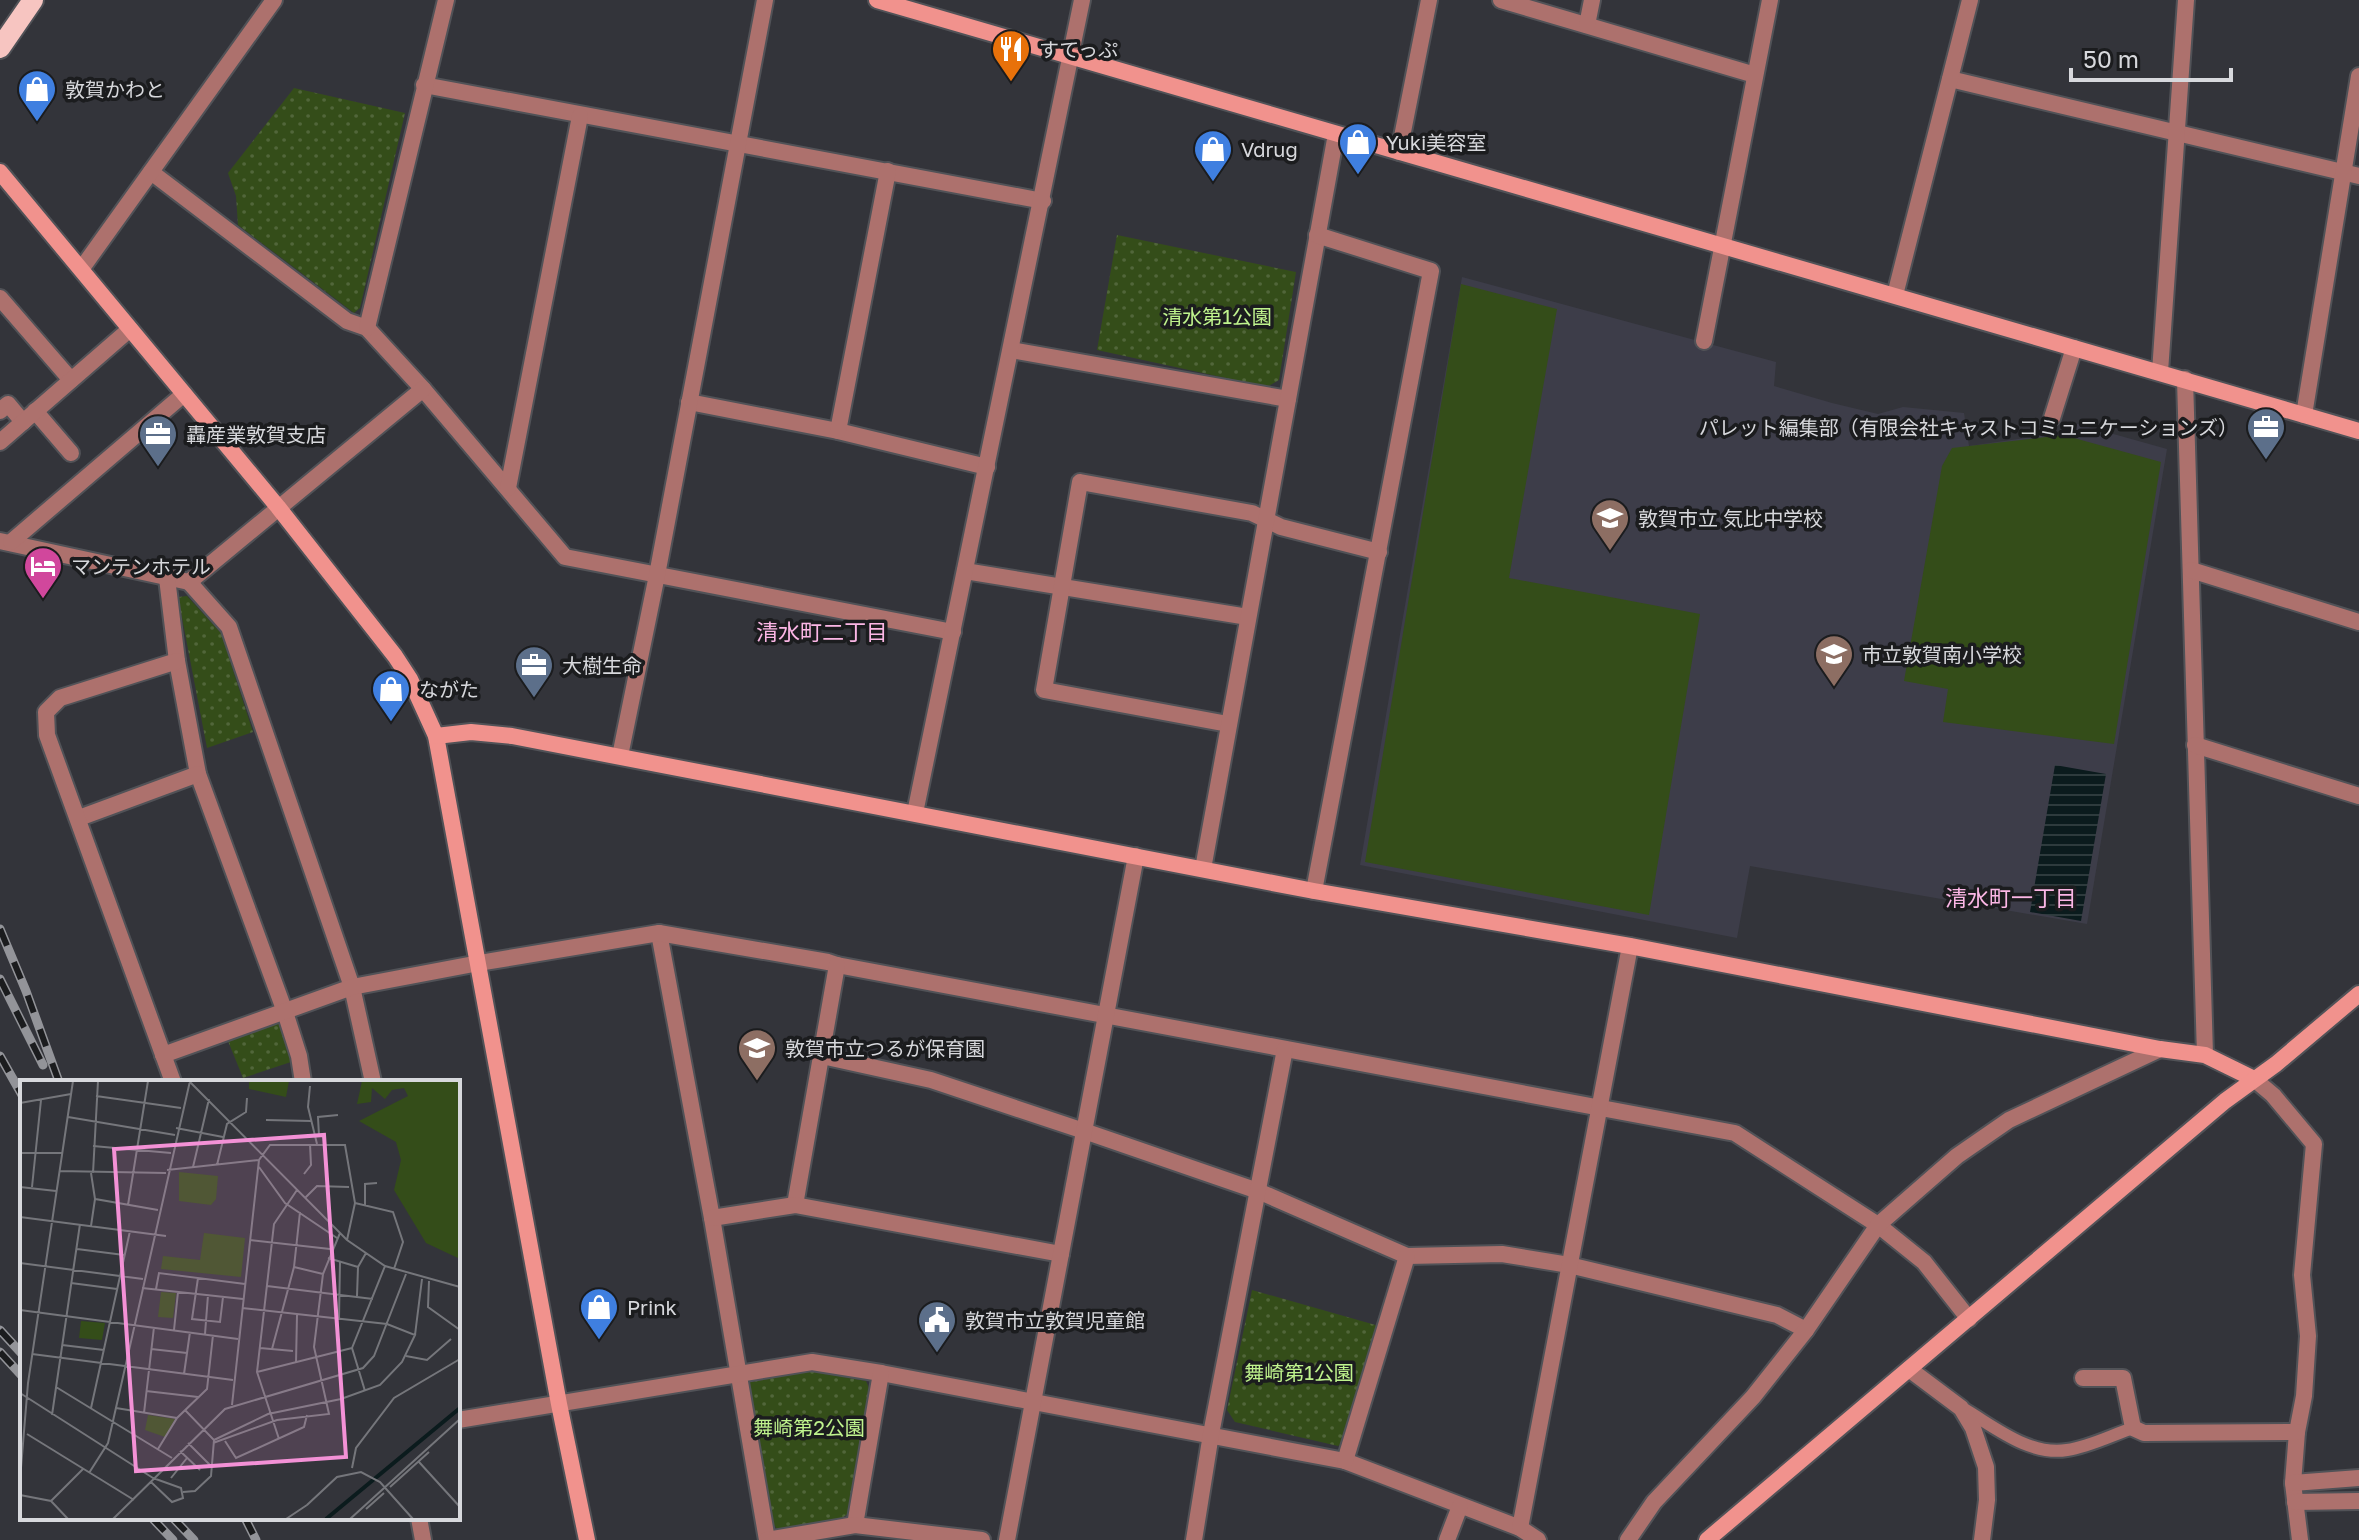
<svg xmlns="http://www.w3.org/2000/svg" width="2359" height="1540" font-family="'Golos Text','Noto Sans JP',sans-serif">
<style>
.built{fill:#3d3d49}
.park{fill:url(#park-dots)}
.pitch{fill:#344d19}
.water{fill:url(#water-rules)}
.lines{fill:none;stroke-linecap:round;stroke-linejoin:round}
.lane-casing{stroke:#515257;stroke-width:16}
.street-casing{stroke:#515257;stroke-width:20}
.secondary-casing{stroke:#515257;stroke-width:20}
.primary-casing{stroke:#515257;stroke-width:24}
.lane{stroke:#ad716d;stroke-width:12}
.street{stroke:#ad716d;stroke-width:16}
.secondary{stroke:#f1928d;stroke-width:16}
.primary{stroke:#f7c5c1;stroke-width:20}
.rail-casing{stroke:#939499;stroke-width:9}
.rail{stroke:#1b1c1e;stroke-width:6;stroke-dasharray:18;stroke-linecap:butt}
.labels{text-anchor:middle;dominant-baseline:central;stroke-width:7;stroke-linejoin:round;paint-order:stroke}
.poi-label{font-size:20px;fill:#d7d8dc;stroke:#1b1c1e;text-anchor:start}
.park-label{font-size:20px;fill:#bff38d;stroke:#1b1c1e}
.neighbourhood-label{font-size:22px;fill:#fbb6e5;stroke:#1b1c1e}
.inset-river{fill:none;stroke:#0b1b1d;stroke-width:4}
.inset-road{fill:none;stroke:#75767b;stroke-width:2}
.view{fill:#f391d6;fill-opacity:0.15;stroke:#f391d6;stroke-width:4}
.inset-edge{fill:none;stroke:#d7d8dc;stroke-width:4}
</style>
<defs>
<pattern id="park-dots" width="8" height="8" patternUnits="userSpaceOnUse" patternTransform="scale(2)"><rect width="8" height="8" fill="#344d19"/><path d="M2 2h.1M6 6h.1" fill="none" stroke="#51663a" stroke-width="1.8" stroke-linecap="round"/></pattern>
<pattern id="water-rules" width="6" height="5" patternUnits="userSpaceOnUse" patternTransform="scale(2)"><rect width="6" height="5" fill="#0b1b1d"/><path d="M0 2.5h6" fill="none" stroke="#2e3b3d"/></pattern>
</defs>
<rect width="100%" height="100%" fill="#33343a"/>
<polygon class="built" points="1462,277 1776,362 1774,386 1832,403 1878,414 1903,407 1964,413 1969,446 2067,432 2067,421 2167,449 2087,924 1750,866 1737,938 1360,865"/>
<g class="park">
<polygon points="294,88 405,113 360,308 354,313 238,225 236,196 228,173"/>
<polygon points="1117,235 1296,272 1279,380 1267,387 1097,350"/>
<polygon points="187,596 221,633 253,732 207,748 178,597"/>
<polygon points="280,1022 291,1062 243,1078 228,1041"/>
<polygon points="1252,1290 1379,1326 1345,1441 1338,1446 1235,1422 1227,1410"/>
<polygon points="810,1371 866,1381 869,1388 849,1513 842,1518 777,1529 771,1521 745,1389 750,1382"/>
</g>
<g class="pitch">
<polygon points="1461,284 1557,309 1509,578 1700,614 1649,915 1365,862"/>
<polygon points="2063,435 2161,462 2114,744 1943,722 1948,689 1904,681 1942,466 1952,448"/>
</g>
<polygon class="water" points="2055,765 2106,774 2081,921 2030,912"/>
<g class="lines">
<g class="lane-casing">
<path id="lane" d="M1964,1409C1995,1427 2029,1456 2067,1450C2089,1447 2112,1435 2133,1428"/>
</g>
<g class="street-casing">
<g id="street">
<polyline points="1501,0 1755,75"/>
<polyline points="1587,25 1592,0"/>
<polyline points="1950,79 2359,176"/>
<polyline points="424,85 1043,201"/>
<polyline points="1399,152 1429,0"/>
<polyline points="151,172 347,321 367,328 423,389 565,557 953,632"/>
<polyline points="82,268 274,0"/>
<polyline points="1895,295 1970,0"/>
<polyline points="0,298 71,380"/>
<polyline points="367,328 446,0"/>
<polyline points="1704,341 1770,0"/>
<polyline points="1011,350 1288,399"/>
<polyline points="2160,372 2186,0"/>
<polyline points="2185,379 2205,1055"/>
<polyline points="689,402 838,431 987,467"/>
<polyline points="0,411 8,404 23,422"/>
<polyline points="35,411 71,453"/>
<polyline points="2304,415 2359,76"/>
<polyline points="2052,418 2074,348"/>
<polyline points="838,431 888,171"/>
<polyline points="0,442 130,329"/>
<polyline points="508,488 580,116"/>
<polyline points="0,541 189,582 423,389"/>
<polyline points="11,542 184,394"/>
<polyline points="2191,570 2359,622"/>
<polyline points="965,571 1248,617"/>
<polyline points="167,578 177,661 198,774 285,1012 299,1056 303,1082"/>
<polyline points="189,582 229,627 352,987 373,1082"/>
<polyline points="1228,724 1044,690 1080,482 1252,513 1281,527 1379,552"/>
<polyline points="2195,745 2359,796"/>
<polyline points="620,756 657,575 765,0"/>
<polyline points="915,813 1082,0"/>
<polyline points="79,818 198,774"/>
<polyline points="1203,869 1336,134"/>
<polyline points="1314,891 1431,271 1317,235"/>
<polyline points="659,933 712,1218 767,1540"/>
<polyline points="163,1055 352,987 479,963 659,933 828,962 837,965 1735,1133 1878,1225 1924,1262 1969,1319"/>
<polyline points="822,1056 931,1080 1084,1131 1258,1191 1407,1256 1502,1254 1569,1265 1777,1315 1806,1330"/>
<polyline points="2254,1079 2273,1095 2314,1144 2302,1275 2308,1336 2304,1396 2297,1432 2293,1483 2300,1540"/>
<polyline points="173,1082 47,735 46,712 60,698 177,661"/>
<polyline points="795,1205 837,965"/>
<polyline points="712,1218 795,1205 1061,1254"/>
<polyline points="1909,1369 1961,1408 1973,1428 1986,1467 1987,1500 1982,1540"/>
<polyline points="2083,1378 2123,1378 2133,1428 2144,1433 2297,1432"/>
<polyline points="458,1420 812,1362 881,1373 1345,1461 1520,1528 1538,1540"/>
<polyline points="1345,1461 1407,1256"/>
<polyline points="2293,1483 2359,1478"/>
<polyline points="2295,1502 2359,1501"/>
<polyline points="419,1518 423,1540"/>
<polyline points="855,1525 881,1373"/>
<polyline points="1520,1528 1630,946"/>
<polyline points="767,1540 855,1525 982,1540"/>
<polyline points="1007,1540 1136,856"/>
<polyline points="1194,1540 1211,1434 1285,1049"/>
<polyline points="1447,1540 1460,1506"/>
<polyline points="1628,1540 1654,1502 1753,1397 1806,1330 1878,1225 1957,1156 2009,1120 2160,1049"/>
</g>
</g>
<g class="secondary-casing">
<g id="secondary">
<polyline points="877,0 2359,431"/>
<polyline points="0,172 278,507 395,656 410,679 436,736 559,1404 587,1540"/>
<polyline points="436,736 471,732 512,736 1314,891 1630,946 2160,1049 2205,1055 2254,1079"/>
<polyline points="1707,1540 2225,1101 2276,1064 2359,994"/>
</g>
</g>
<g class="primary-casing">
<polyline id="primary" points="0,48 33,0"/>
</g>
<use href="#lane" class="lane"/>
<use href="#street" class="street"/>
<use href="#secondary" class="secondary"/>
<use href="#primary" class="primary"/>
<g class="rail-casing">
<g id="rail">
<polyline points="0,929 26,991 59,1082"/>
<polyline points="0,979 43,1065"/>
<polyline points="0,1056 22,1095"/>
<polyline points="0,1330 22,1354"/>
<polyline points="0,1352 22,1376"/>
<polyline points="152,1518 173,1540"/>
<polyline points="173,1518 194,1540"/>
<polyline points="245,1518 256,1540"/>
</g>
</g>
<use href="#rail" class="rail"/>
</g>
<defs>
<g id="restaurant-pin" transform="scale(2)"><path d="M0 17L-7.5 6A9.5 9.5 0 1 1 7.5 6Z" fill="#e8710a" stroke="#1b1c1e"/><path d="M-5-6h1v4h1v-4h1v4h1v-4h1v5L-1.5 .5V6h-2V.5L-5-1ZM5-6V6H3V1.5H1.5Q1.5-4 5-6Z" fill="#fff"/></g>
<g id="shop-pin" transform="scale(2)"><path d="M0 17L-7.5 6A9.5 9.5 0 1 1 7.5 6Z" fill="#3f7fe0" stroke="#1b1c1e"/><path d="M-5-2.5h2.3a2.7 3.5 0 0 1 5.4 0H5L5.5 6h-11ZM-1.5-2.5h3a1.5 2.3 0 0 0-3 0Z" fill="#fff"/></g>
<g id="office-pin" transform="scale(2)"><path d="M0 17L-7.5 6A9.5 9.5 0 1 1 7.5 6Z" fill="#5c6f8a" stroke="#1b1c1e"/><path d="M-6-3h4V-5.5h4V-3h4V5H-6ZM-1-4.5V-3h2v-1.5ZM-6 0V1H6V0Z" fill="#fff"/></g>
<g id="school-pin" transform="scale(2)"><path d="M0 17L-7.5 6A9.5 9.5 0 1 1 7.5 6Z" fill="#8d6e63" stroke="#1b1c1e"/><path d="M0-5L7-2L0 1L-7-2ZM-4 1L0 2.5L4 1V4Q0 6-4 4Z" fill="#fff"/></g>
<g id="hotel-pin" transform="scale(2)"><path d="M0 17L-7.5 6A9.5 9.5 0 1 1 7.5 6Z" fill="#d1479c" stroke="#1b1c1e"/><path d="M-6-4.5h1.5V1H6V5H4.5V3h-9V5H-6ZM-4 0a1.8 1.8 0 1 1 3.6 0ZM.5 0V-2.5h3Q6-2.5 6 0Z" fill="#fff"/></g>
<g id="civic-pin" transform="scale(2)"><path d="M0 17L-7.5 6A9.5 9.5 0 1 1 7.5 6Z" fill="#5c6f8a" stroke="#1b1c1e"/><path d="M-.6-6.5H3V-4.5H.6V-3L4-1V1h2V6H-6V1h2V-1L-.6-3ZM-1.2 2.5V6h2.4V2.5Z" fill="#fff"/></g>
</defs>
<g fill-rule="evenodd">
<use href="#restaurant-pin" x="1011" y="49"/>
<use href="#shop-pin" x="37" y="89"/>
<use href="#shop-pin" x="1358" y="142"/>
<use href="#shop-pin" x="1213" y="149"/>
<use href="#office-pin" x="2266" y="427"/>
<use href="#office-pin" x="158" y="434"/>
<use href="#school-pin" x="1610" y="518"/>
<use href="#hotel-pin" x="43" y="566"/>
<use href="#school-pin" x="1834" y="654"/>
<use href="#office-pin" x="534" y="665"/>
<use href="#shop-pin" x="391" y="689"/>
<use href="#school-pin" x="757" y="1048"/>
<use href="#shop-pin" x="599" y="1307"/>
<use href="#civic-pin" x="937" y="1320"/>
</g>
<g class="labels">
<g class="poi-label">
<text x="1039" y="49">すてっぷ</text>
<text x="65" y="89">敦賀かわと</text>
<text x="1386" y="142">Yuki美容室</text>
<text x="1241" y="149">Vdrug</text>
<text x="2238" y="427" text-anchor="end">パレット編集部（有限会社キャストコミュニケーションズ）</text>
<text x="186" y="434">轟産業敦賀支店</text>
<text x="1638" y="518">敦賀市立 気比中学校</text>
<text x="71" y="566">マンテンホテル</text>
<text x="1862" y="654">市立敦賀南小学校</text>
<text x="562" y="665">大樹生命</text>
<text x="419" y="689">ながた</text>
<text x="785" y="1048">敦賀市立つるが保育園</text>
<text x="627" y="1307">Prink</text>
<text x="965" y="1320">敦賀市立敦賀児童館</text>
</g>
<g class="park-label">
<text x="1217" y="316">清水第1公園</text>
<text x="1299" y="1372">舞崎第1公園</text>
<text x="809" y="1427">舞崎第2公園</text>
</g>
<g class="neighbourhood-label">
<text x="822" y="631">清水町二丁目</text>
<text x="2011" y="897">清水町一丁目</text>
</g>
</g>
<g transform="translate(20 1080)">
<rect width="440" height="440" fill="#33343a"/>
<path d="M342,1H440V179L406,163L374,110L381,80L376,62L339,41L388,16L384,8L372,10L365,19L352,8L351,22L337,24Z" fill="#344d19"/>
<path d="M141,212L156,213L153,238L138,237ZM61,241L85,243L82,260L59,258ZM128,335L155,339L145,357L125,350Z" fill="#344d19"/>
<path d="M229,1H269L266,17L229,9ZM159,92L198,96L196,119L191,125L159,121ZM184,153L225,158L221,197L141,189L143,176L180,180Z" fill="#344d19"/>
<path class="inset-river" d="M306,439L440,328"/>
<path class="inset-road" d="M169,1L327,160L365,186L440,207M290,6L288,27L297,64M76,16L161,28M0,23L51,14M48,37L155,55M246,40L291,41M156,48L203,57M299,56L298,37L318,35M73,66L151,73M0,73H42M197,85L207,44L226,32L227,18M173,87L189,19M239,87L265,123L317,158M147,90L239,80M39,91L146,93M71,93L75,119M73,93L78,1M284,94L291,85L290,64M0,107L36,111M12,107L21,20M285,118L297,106L329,107M335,123L373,132L383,162L374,189M108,125L128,1M345,125V104L357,103M0,137L146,156M71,146L75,119L138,130M230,160L310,169M57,169L104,175M308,178L338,187M0,183L123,199M274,187L303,194M178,198L172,239L200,242L203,217M409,201L408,227L440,250M51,203L97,209M247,206L353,219M122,208L223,219M136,209L139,193L225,204M337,216L338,187L346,173M0,230L218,259M317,239L319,272M319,239L320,182M154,250L158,212M185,254L188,215M395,255L402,199M42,265L84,270M240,268L273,271M131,269L167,273M252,269L274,187L280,132M12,274L213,300M386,276L407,280L431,259M276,283L277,235M237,292L332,268M164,294L170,252M36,307L152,378M126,311L178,317M345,311L332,268L365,186M0,313L133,398M212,325L239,80L250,65H325L335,123L327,160M71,328L110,151M96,328L157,338M124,333L134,247M32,335L60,144M7,354L114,420M259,359L237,292L254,144L277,110M194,360L248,334L321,319L360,305L382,282L395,255L367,244L222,228M205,361L216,378L284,347L287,335M168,363L190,385M193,363L257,340L309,334L294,267L303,194L320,153M138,369L157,338L187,309L193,255M160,371L180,390M399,382L440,427M332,388L336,368L374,318L440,279M69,393L88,363L170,1M151,398L167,378M0,400L8,303L53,1M131,402L152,422L163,418L161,408L133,398M370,407L409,372M163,412L175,411L191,396L194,360L165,330M0,415L31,421L48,439M31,421L63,389M287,425L317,397L341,392L360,402L393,439M346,429L364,413M93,439L205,329L343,288L354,276L386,194M266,439L287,425M330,439L440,339"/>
<path class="view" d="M304,55L326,377L116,391L94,69Z"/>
<rect width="440" height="440" class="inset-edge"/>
</g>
<path d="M2071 68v12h160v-12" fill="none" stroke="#d7d8dc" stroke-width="4"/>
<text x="2083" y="68" font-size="24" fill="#d7d8dc" stroke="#1b1c1e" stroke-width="6" paint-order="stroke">50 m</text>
</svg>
